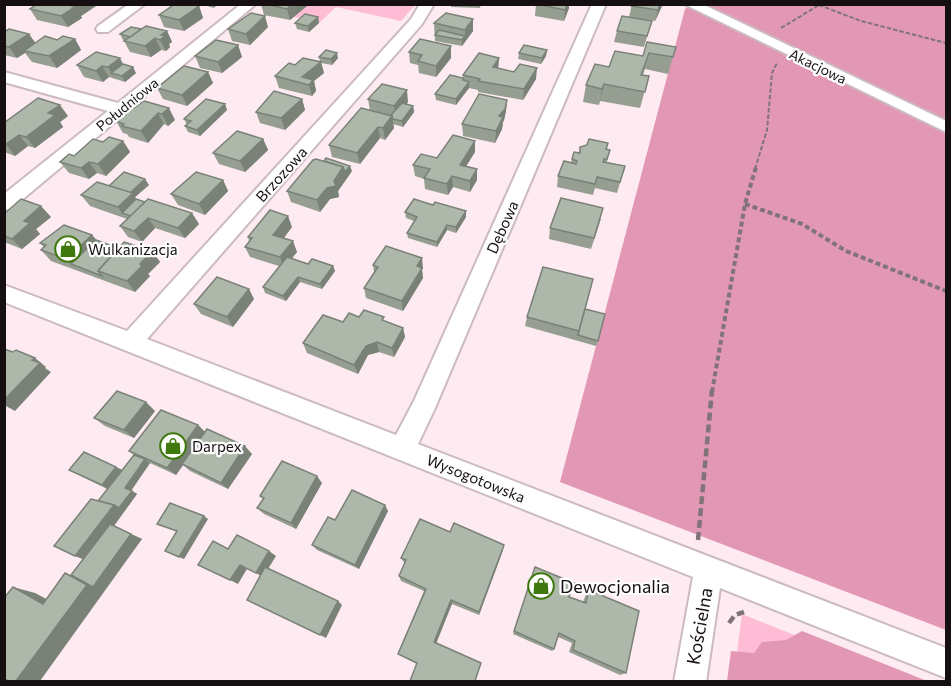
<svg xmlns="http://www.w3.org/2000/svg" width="951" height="686" font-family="Commissioner,sans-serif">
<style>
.green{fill:#febdd5}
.forest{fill:#e298b5}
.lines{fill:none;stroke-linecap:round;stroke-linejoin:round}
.street-casing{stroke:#ccbac0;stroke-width:4}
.path-far2{stroke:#817479;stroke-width:2;stroke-dasharray:4.5 2;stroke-linecap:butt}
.path-far1{stroke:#817479;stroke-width:4;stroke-dasharray:5 3;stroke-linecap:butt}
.path{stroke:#817479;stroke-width:4.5;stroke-dasharray:8 4;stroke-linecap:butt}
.street{fill:#fff;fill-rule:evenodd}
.wall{fill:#969e92}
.shaded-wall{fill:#7a8177}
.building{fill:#aeb8aa;stroke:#7a8177;stroke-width:1.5}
.labels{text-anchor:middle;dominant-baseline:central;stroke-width:4.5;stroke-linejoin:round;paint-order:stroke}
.far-street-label{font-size:14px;fill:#160f12;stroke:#fdfdfd}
.street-label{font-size:15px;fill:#160f12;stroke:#fdfdfd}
.poi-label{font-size:15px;fill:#160f12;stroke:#fdfdfd;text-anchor:start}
.near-poi-label{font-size:18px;fill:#160f12;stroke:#fdfdfd;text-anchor:start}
.near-street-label{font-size:18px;fill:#160f12;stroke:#fdfdfd}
</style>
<rect width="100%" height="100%" fill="#feeaf1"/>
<g class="green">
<polygon points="301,5 415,5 401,21 336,7 319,23 294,17 306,6"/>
<polygon points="742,614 908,681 733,682"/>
</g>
<g class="forest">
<polygon points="693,4 946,5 946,630 560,482 685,9"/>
<polygon points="802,631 927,681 727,681 731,651 754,653 762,642 786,640"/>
</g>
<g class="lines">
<g class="street-casing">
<g id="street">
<polygon points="129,4 145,4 108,32 98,32 96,29 98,26"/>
<polygon points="241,4 256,4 11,209 4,210 4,194 108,111 4,82 4,72 118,103"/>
<polygon points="420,4 434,4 422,24 147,339 396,435 414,401 592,4 606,4 435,408 418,444 946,648 946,678 720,588 706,682 674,682 693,577 4,302 4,285 127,331 411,19"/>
<polygon points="684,4 702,4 946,121 946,132"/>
</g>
</g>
<g class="path-far2">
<polyline points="819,5 861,21 946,43"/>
<polyline points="781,28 819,5"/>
<polyline points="755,169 767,130 772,73 777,63"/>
</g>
<g class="path-far1">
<polyline points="745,204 802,224 846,251 946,291"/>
<polyline points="712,392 745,204 756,167"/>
</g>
<g class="path">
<polyline points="698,540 712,390"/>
<polyline points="729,623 735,615 744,612"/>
</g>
<use href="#street" class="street"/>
</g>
<g class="wall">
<polygon points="200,4 218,4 214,8"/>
<polygon points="261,4 306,4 307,6 290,20 264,15"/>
<polygon points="451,4 481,4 480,8 451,7"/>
<polygon points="536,4 569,8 564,21 535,16"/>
<polygon points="632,4 663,4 655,21 629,17"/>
<polygon points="96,6 81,16 82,18 68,27 37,20 30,9"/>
<polygon points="199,6 203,18 184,31 164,27 159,15"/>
<polygon points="318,17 319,23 309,32 297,29 295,23"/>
<polygon points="652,21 644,47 614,42 617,31"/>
<polygon points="434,23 473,31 462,46 435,41"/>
<polygon points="268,27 250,45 232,41 228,29"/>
<polygon points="141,29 167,31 172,42 169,44 170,47 166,51 161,50 151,57 130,52 124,41 125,40 123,40 120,34"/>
<polygon points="4,32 35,43 57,40 75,39 81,50 57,68 32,62 25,53 17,58 4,55"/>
<polygon points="647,42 676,47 668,74 645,69 643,75 649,76 640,108 600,101 599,105 583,102 586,85 609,67 643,56"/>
<polygon points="238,45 242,57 222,73 200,68 195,56"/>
<polygon points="547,50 546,56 541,64 518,59 519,53"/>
<polygon points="409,52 451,58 436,77 419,73 418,65 410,63"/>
<polygon points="319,57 338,58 332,65 321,63 324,73 314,81 316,91 312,96 279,88 275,76 295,65 320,62"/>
<polygon points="499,58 498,68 536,79 523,100 478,92 478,90 469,88 456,105 436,100 435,94 463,78 463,75"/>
<polygon points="123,64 136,73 125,82 109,77 103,82 84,77 77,65"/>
<polygon points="208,72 213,83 187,106 163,99 157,88"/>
<polygon points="302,99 305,110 285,130 260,123 256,112"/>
<polygon points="368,99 408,102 406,104 413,106 414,112 403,127 393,124 394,128 385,140 380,138 360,164 332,157 329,145 370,111"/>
<polygon points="507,100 506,111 504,120 503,122 502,129 495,143 463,136 462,124"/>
<polygon points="144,101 175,120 168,126 164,124 148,143 129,137 127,134 123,133 116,121"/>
<polygon points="225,104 227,110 200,136 188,132 185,126 187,125 184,119"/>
<polygon points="68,116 60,122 63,127 35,148 28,146 15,156 4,152 4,123"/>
<polygon points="263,139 268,150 245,172 219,164 213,153"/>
<polygon points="123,141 130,152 106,176 97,173 89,179 69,173 60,162 103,142"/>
<polygon points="580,147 610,150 607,162 625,166 617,193 595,188 593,195 557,187 558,176 571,162 572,159 579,153"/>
<polygon points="475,152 466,166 477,169 477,180 470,192 453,187 448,195 425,189 424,179 415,176 413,165 437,158"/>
<polygon points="352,171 338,191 339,197 330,199 320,212 291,202 287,191"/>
<polygon points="223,180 228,191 205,215 178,205 171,194"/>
<polygon points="149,185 135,197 136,199 199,224 185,238 155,228 142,242 128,237 120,226 127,219 90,206 81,195 109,186"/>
<polygon points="433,205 466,211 466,217 456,233 447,230 437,247 408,238 407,233 414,221 406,218 405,212"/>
<polygon points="4,214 51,217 36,229 40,234 22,249 4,242"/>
<polygon points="601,219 591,249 549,239 550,228"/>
<polygon points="292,227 283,238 297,252 292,258 308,264 333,266 335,271 322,289 300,282 286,301 265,293 263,287 279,266 250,257 245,247 249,241 248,237"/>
<polygon points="92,235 96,240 118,248 152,251 160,262 148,274 150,276 135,292 51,261 41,250 44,247 40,243"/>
<polygon points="373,265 423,268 422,270 423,278 403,311 366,298 364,288 374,272"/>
<polygon points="254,299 233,327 201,314 194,304"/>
<polygon points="585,309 598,341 596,346 525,326 527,317"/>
<polygon points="359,317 385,321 403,328 405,337 394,357 379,352 368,355 358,374 307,353 303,343 343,322"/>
<polygon points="155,411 134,438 105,426 94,418"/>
<polygon points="198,425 205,432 252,454 228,489 190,471 183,465 176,475 150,463 131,490 137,494 114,526 142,539 9,681 35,593 46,599 71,575 83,559 75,556 98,501 107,489 69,470 116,467 122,470 134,455 129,451"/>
<polygon points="322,483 296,529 264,514 257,508 263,499 260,496"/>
<polygon points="388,511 359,569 317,550 312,545 335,520"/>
<polygon points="450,532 503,550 479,615 452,604 417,664 398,654 424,591 401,581 399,576 405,564 401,558"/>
<polygon points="535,567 569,597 583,602 586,594 589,590 626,673 620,675 569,652 572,643 558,637 554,649 552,651 513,634"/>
</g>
<g class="shaded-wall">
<polygon points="75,4 99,4 81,16 82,18 68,27 61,16"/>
<polygon points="292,4 306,4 307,6 290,20 287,9"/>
<polygon points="567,4 569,4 569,8 564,21 565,10"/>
<polygon points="660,4 663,4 655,21 658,10"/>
<polygon points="199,6 203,18 184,31 179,20"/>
<polygon points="265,16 268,27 250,45 246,34"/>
<polygon points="318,17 319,23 309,32 308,26"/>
<polygon points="473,19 473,31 462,46 462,40 465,36 465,30"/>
<polygon points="167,31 172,42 169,44 170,47 166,51 160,40 161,35"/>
<polygon points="29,34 37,45 24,51 25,53 17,58 9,47"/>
<polygon points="155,38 161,50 151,57 145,46"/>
<polygon points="75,39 81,50 57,68 49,56"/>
<polygon points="238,45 242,57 222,73 218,62"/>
<polygon points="451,46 451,58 436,77 436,66"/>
<polygon points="547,50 546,56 541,64 542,58"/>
<polygon points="337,53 338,58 332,65 331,59"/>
<polygon points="120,58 126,70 111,73 115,79 108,67"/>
<polygon points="499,58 498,70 493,67"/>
<polygon points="321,62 324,73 314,81 316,91 312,96 309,85 302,77"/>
<polygon points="102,66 109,77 103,82 96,71"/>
<polygon points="133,67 136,73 125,82 122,76"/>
<polygon points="537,68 536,79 523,100 524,89"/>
<polygon points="208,72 213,83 187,106 182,95"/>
<polygon points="469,82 469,88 456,105 456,99"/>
<polygon points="604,84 600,101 599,105 602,89"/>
<polygon points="407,90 408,102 396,118 394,106"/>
<polygon points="302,99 305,110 285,130 281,118"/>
<polygon points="507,100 506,111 504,120 503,122 502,129 495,143 496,131 499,116"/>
<polygon points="225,104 227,110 200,136 197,130"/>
<polygon points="60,105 68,116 60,122 63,127 35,148 26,137 48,113"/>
<polygon points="413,106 414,112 403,127 402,121"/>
<polygon points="169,108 175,120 168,126 162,114"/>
<polygon points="158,113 164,124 148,143 141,131"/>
<polygon points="392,116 394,128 385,140 383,128"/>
<polygon points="378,127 380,138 360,164 357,153"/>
<polygon points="19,135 28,146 15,156 6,144"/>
<polygon points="263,139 268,150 245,172 240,161"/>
<polygon points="123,141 130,152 106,176 98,164"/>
<polygon points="475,141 475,152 460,176 460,165"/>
<polygon points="89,162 97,173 89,179 81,168"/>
<polygon points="350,166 352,171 338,191 339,197 330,199 320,212 317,200 327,188 334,181 343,167"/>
<polygon points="477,169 477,180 470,192 470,181"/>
<polygon points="452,176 453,187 448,195 447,184"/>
<polygon points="145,179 149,185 135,197 140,205 122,213 118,207 127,196"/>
<polygon points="223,180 228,191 205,215 199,204"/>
<polygon points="41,206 51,217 36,229 40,234 22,249 12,239 24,221"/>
<polygon points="466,211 466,217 456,233 456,227"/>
<polygon points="192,213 199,224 185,238 178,228"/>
<polygon points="288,216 292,227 278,246 273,235"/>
<polygon points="148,218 155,228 142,242 134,231"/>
<polygon points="447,225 447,230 437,247 437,242"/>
<polygon points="92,235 101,245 71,264 66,259"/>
<polygon points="293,241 297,252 284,268 280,257"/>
<polygon points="152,251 160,262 148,274 150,276 135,292 127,281 140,264"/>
<polygon points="422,258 423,268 422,270 423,278 403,311 402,301 417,266"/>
<polygon points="333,266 335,271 322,289 320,284"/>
<polygon points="298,277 300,282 286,301 283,296"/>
<polygon points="249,289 254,299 233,327 227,317"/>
<polygon points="403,328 405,337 394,357 392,348"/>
<polygon points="377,342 379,352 368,355 358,374 354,365 366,346"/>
<polygon points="35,358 46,367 45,368 51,372 15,411 4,405 4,400"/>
<polygon points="146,402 155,411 134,438 124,430"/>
<polygon points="198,425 206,433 176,475 167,468"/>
<polygon points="245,446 252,454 228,489 221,483"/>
<polygon points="145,459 150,463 131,491 125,488"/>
<polygon points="116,467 122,470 108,489 102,485"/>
<polygon points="317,476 322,483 296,529 291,523"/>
<polygon points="132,491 137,494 88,561 75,556 114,505"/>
<polygon points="385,505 388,511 359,569 355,565"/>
<polygon points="204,516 208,519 184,559 179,557"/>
<polygon points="131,534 142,539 40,681 16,681 65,573 84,580"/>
<polygon points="504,545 503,550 479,615 479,612"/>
<polygon points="269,551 276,556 263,577 256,573"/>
<polygon points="240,565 247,569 238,584 230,580"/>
<polygon points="13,587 35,593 64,609 43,604"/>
<polygon points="451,600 452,604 436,644 434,642"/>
<polygon points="338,601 342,605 326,638 320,635"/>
</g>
<g class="building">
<polygon points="37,4 75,4 72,6 75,7 61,16 30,9"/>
<polygon points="175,4 190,4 199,6 179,20 159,15"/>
<polygon points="265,4 292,4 287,9"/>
<polygon points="536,4 567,4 565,10"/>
<polygon points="632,4 660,4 658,10 631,6"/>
<polygon points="251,13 265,16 246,34 228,29"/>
<polygon points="446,13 473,19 465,30 434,23"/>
<polygon points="305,14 318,17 308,26 295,23"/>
<polygon points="622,16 652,21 647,36 617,31"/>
<polygon points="146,26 167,31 161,35 165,36 160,40 155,38 145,46 124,41"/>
<polygon points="131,27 141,29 130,37 120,34"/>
<polygon points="9,29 29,34 9,47 4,46 4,32"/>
<polygon points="439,30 465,36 462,40 435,35"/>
<polygon points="45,36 57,40 63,36 75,39 49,56 24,51"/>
<polygon points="420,39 451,46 436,66 418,61 422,55 409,52"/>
<polygon points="216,40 238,45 218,62 195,56"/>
<polygon points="647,42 676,47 673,57 649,53 641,75 649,76 645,92 604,84 602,89 586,85 595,64 609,67 615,51 643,56"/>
<polygon points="524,45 547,50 542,58 519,53"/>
<polygon points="326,50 337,53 331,59 319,57"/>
<polygon points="96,52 120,58 108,67 102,66 96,71 77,65"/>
<polygon points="479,53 499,58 493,67 514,72 520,64 537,68 524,89 478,81 480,79 463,75"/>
<polygon points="303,58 321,62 302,77 313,80 309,85 275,76 289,63 295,65"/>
<polygon points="123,64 133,67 122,76 111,73"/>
<polygon points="184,66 208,72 182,95 157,88"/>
<polygon points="450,75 463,78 463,80 469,82 456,99 435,94"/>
<polygon points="382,84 407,90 394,106 368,99"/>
<polygon points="274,91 302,99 281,118 256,112"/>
<polygon points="479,94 507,100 505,109 499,116 503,117 496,131 462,124"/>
<polygon points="38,98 60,105 48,113 55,115 26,137 19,135 6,144 4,144 4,123"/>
<polygon points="206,99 225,104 197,130 185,126 191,121 184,119"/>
<polygon points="144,101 169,108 162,114 158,113 141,131 122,126 124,124 116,121"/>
<polygon points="402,103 413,106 402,121 393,119 392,116 390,116"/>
<polygon points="361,108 392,116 383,128 378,127 357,153 329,145"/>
<polygon points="237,131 263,139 240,161 213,153"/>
<polygon points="453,135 475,141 460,165 477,169 470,181 452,176 447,184 424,178 430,169 413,165 421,154 437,158"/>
<polygon points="109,137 123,141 98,164 89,162 81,168 60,162 69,154 74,156 93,139 103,142"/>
<polygon points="589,139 608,143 606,149 610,150 607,159 604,159 603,162 625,166 620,182 597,177 595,184 558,176 564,161 576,164 577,161 572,159 574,152 580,153 580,147 587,145"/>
<polygon points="326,158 350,166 345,172 343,167 324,161"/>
<polygon points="316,159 343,167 334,181 336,186 327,188 317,200 287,191 313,160"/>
<polygon points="124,172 145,179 130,193 109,186"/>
<polygon points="196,172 223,180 199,204 171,194"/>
<polygon points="97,182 133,193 118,207 81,195"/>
<polygon points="561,198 603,208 594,238 550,228"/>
<polygon points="21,199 41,206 24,221 30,223 12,239 4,236 4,214"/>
<polygon points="136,199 145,202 131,216 122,213"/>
<polygon points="148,199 192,213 178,228 148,218 134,231 120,226"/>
<polygon points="414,199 433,205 435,202 466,211 456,227 447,225 437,242 407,233 417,217 405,212"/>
<polygon points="270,210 288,216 273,235 293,241 280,257 245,247 252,238 248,237"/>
<polygon points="64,225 92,235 66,259 41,250 46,245 40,243"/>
<polygon points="96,240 118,248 98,271 102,276 71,264"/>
<polygon points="124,242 152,251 140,264 142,266 127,281 98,271"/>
<polygon points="386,246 422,258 417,266 422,268 402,301 364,288 378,267 373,265"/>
<polygon points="287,257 308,264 312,259 333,266 320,284 298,277 283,296 263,287"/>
<polygon points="543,267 593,279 579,331 527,317"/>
<polygon points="217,277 249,289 227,317 194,304"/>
<polygon points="585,309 605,314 598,341 578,335"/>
<polygon points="364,310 384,317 382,320 403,328 392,348 377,342 366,346 354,365 303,343 323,315 343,322 349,313 359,317"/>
<polygon points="4,349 13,352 16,350 35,358 32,360 40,363 4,400"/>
<polygon points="117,391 146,402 124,430 94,418"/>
<polygon points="161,410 198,425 167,468 129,451"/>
<polygon points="207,429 245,446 221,483 182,464"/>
<polygon points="84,452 116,467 102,485 69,470"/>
<polygon points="134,455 145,459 125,488 132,491 119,508 114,505 98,501"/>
<polygon points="282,461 317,476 291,523 257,508 264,498 260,496"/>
<polygon points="352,490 385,505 355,565 312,545 328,517 335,520"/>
<polygon points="91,499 114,505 75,556 54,546"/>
<polygon points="170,503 204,516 179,557 165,551 177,531 157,524"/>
<polygon points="420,519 450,532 454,523 504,545 479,612 451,600 434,642 481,663 475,681 410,681 417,663 398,654 426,589 399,576 406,560 401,558"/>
<polygon points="110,524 131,534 93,587 71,575"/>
<polygon points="237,535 269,551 256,573 240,565 230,580 198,565 213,541 228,549"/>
<polygon points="265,567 338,601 320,635 247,600"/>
<polygon points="535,567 574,583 569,597 586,603 589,590 639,611 626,673 573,650 575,641 559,633 554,649 514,631"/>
<polygon points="65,573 87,585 16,681 9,681 4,679 4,598 13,587 43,604"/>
</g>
<defs>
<g id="shop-ring" transform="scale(1.35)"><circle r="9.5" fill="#fdfdfd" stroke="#3f780c" stroke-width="1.5"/><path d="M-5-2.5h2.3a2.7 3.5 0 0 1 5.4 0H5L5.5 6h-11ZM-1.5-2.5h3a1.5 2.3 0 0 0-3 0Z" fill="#3f780c"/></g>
</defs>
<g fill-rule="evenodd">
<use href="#shop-ring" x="68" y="249"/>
<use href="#shop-ring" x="173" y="446"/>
<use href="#shop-ring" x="541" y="586"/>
</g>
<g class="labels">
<g class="far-street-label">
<text transform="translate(818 66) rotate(26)">Akacjowa</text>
<text transform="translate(127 104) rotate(-39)">Południowa</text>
</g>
<g class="street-label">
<text transform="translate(281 174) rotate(-48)">Brzozowa</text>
<text transform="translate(502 227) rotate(-66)">Dębowa</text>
<text transform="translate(476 478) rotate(22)">Wysogotowska</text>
</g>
<g class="poi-label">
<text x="88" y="249">Wulkanizacja</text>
<text x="192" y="446">Darpex</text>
</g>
<g class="near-poi-label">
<text x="560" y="586">Dewocjonalia</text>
</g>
<g class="near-street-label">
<text transform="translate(699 626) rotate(-80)">Kościelna</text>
</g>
</g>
<rect width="951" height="686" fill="none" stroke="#160f12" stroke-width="12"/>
</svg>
